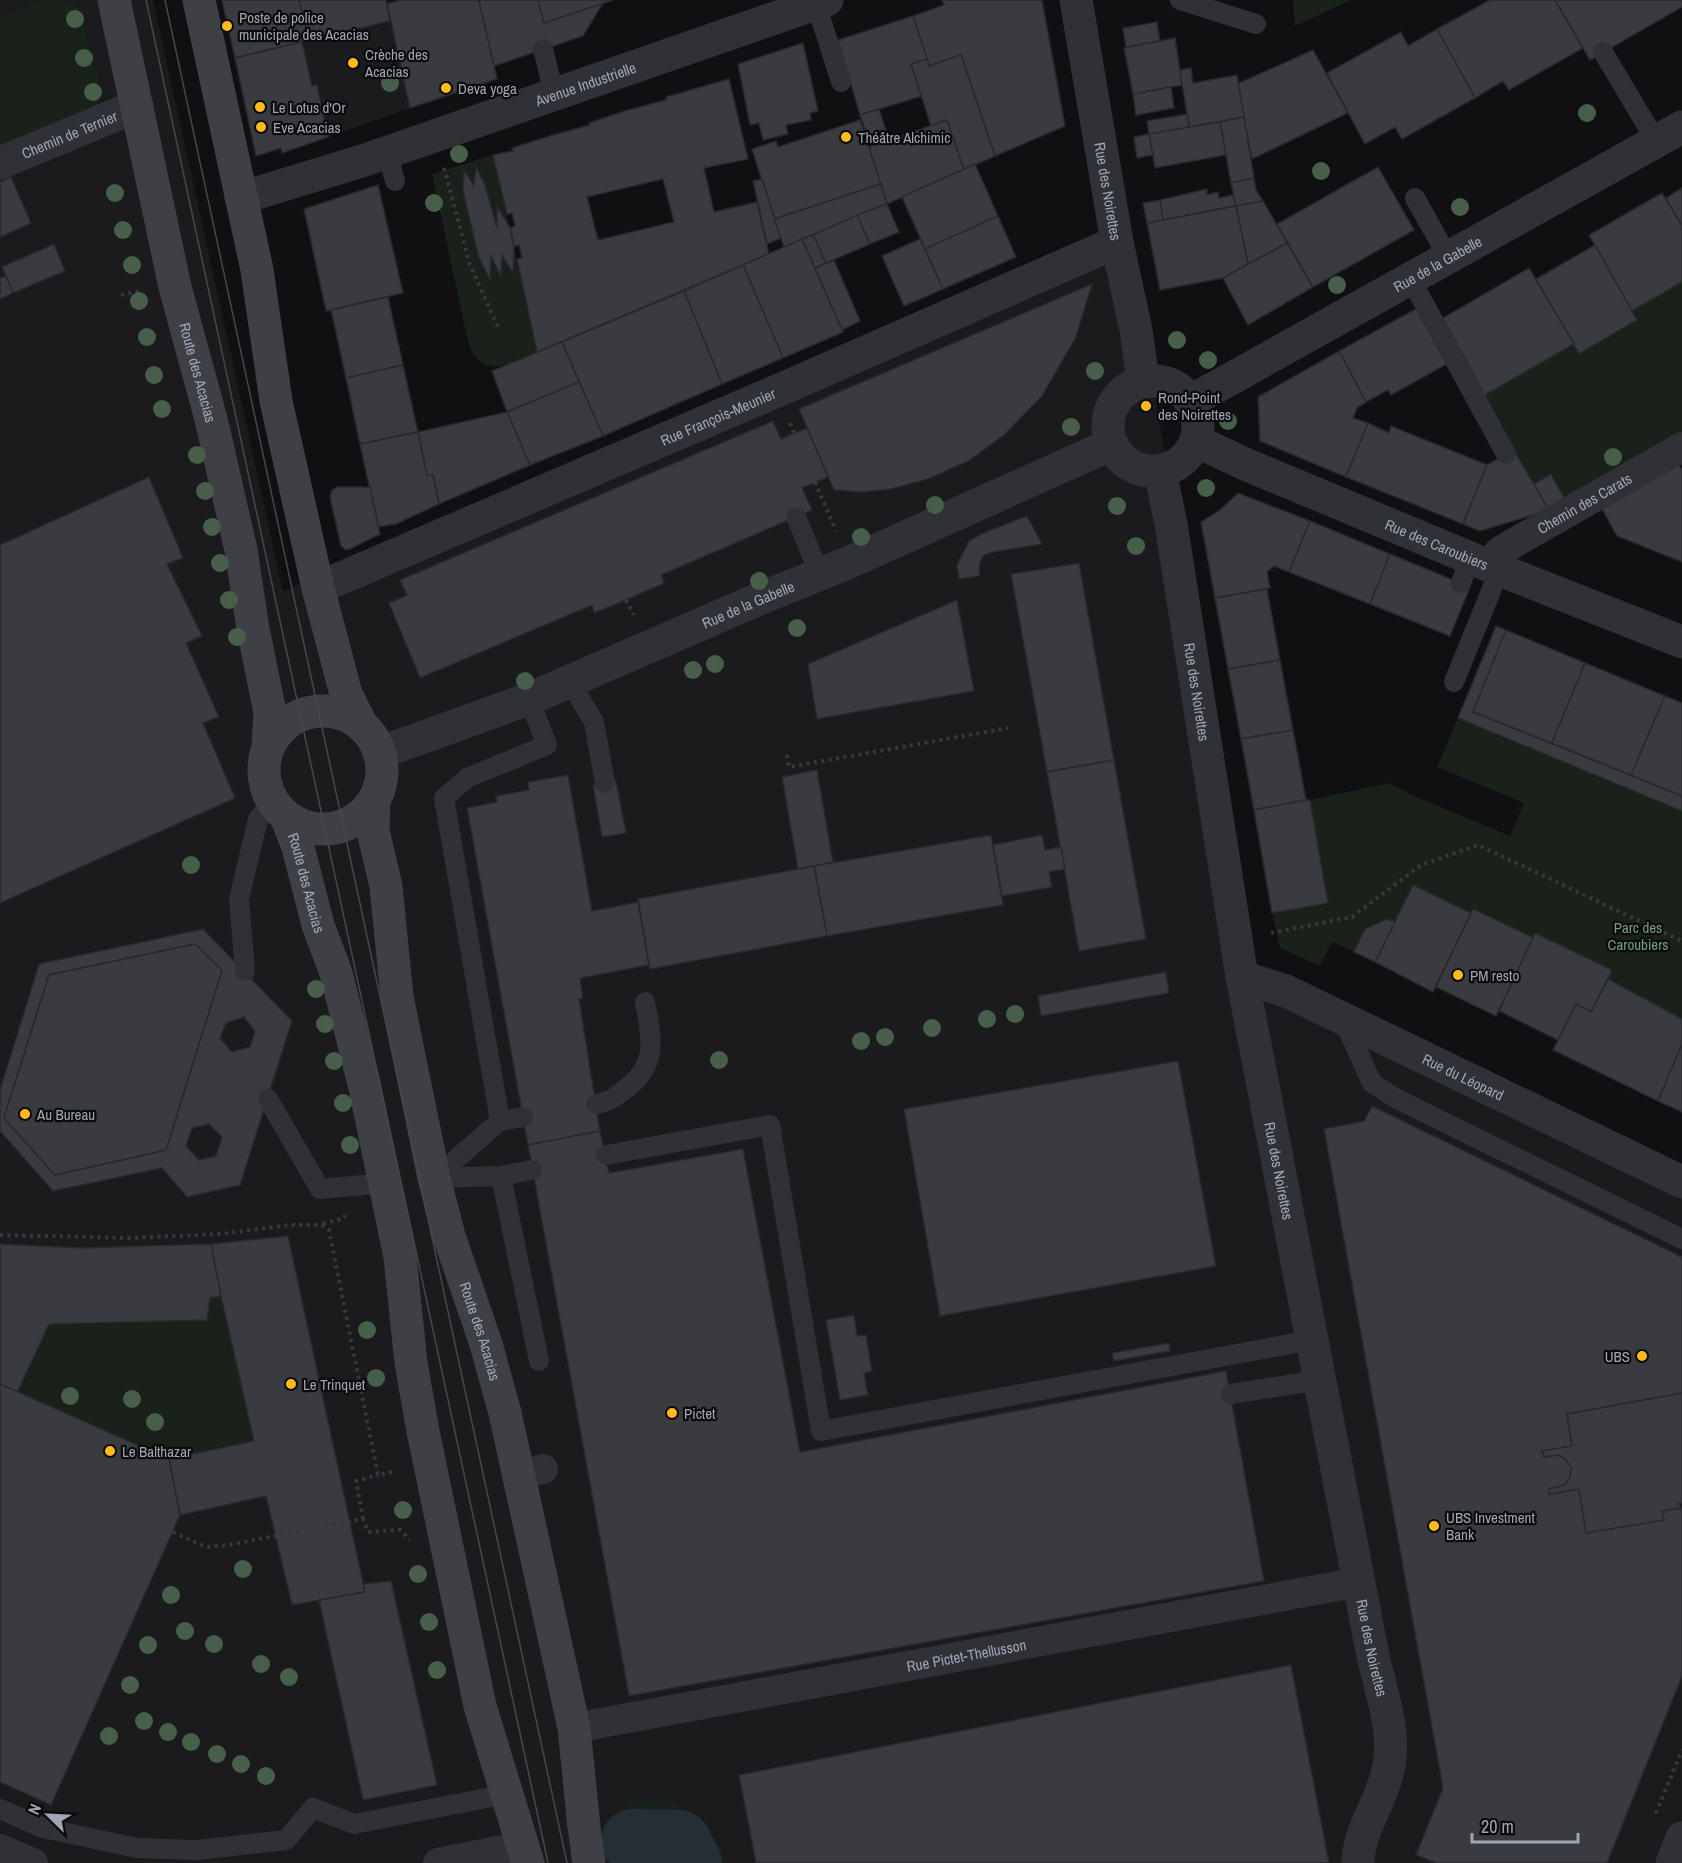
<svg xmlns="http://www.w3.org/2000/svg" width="1682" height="1863" font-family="'Archivo Narrow',sans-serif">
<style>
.built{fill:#1b1b1e}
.green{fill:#1a211b}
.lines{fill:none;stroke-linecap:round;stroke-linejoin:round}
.river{stroke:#252e35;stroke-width:64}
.building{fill:#3a3b41;stroke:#29292d;stroke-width:1.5;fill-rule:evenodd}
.path{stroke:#36383d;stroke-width:4;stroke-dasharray:3 4.5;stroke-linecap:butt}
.service{stroke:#303136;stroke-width:20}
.pedestrian{stroke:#303136;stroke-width:30}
.minor{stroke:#303136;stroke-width:33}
.tertiary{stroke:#303136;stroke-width:33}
.secondary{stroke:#3e4046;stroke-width:33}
.tram{stroke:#45474d;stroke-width:1.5}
.tree{fill:#475f4a}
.poi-dot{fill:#ffbb1a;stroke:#0b0b0c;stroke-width:2}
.labels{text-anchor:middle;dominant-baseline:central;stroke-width:4.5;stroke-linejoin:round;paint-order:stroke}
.poi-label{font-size:15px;fill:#9fa5b3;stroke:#0b0b0c;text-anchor:start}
.street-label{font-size:15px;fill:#9fa5b3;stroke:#0b0b0c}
.park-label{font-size:15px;fill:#74a079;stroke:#0b0b0c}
</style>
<rect width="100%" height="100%" fill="#100f11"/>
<g class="built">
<polygon points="0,0 153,0 283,591 1128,227 1247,962 1682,1177 1682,1863 0,1863"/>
<polygon points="390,21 410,108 328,137 318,85 312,86 302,42"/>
</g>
<g class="green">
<polygon points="43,0 59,0 78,6 102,94 97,107 0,150 0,18"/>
<polygon points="1293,0 1351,0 1295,26"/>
<path d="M493,155L537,352C516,361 488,379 472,352C469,346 468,339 466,333L432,174Z"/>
<polygon points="1682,282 1682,433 1565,500 1551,475 1534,484 1485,395 1574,344 1580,354 1637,321 1632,311"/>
<polygon points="1458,718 1682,811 1682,1019 1608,979 1612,970 1534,938 1474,909 1471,913 1413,886 1395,922 1387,919 1365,929 1354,952 1332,942 1320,966 1280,948 1272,913 1328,903 1310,800 1389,783 1414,796 1510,836 1524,803 1437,767"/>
<polygon points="221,1296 254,1441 169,1459 17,1393 49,1324 207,1320 210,1298"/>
<polygon points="626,1799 672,1801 702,1820 722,1852 724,1863 638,1863"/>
</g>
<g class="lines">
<polyline class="river" points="633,1841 679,1842 690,1863"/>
</g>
<g class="building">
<polygon points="222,0 299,0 309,40 235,58"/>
<polygon points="299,0 386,0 390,21 309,40"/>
<polygon points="400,0 479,0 497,79 410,108 387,4"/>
<polygon points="479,0 538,0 544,23 603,3 583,36 494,66"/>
<polygon points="538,0 613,0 544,23"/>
<polygon points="942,0 1042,0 1065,126 995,156 961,55 929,66 927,59 913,16 944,5"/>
<polygon points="1490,0 1555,0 1583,48 1509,90 1503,81 1475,98 1437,29"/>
<polygon points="1555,0 1682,0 1682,7 1590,60"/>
<polygon points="913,16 927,59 911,64 922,96 860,115 838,40"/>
<polygon points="1157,22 1160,41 1126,47 1123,28"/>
<polygon points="1437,29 1475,98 1402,139 1395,127 1365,144 1327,73 1401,32 1408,46"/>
<polygon points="1175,38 1182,85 1133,94 1124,48"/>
<polygon points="302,42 312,86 317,85 328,137 282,153 281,148 256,156 235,58"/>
<polygon points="803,43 818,111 810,113 811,120 786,125 788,134 763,140 759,123 750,125 738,64"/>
<polygon points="1313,50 1348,113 1252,159 1237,84"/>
<polygon points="961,55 995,156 964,170 947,120 931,126 911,64 927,59 929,66"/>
<polygon points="1191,68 1193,83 1237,75 1244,117 1189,127 1180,70"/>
<path d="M729,79L748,159L704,168L714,212L757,202L769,254L537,352L517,259L522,258L519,245L514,247L510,228L515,226L512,213L507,214L493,155L513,151L512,148L553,135L590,125L589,123L628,110L666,100V97ZM663,179L674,222L598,240L587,197Z"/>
<polygon points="1171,87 1174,108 1136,115 1133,94"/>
<polygon points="879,109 889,140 871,146 860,115"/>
<polygon points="1187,114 1189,127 1149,134 1147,121"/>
<polygon points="1244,117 1254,178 1231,183 1220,122"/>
<polygon points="860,120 881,184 774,219 752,149 776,141 778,147"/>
<polygon points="947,120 964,170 887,204 869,147"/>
<polygon points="1220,122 1226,155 1155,168 1149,134"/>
<polygon points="1149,134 1153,155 1137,158 1134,137"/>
<polygon points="975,164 998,216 925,249 902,197"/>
<polygon points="476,167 485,185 497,228 497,206 510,228 514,247 513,273 502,255 501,276 491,256 490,279 479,258 463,191 464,170 474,186"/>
<polygon points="1378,167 1414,230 1313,287 1277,224"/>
<polygon points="11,177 31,223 0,237 0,182"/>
<polygon points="1254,178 1256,190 1263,201 1236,206 1231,183"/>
<polygon points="762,179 781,238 767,244 753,181"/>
<polygon points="881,184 887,204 784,247 774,219"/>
<polygon points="378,185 403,293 326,311 304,209"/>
<polygon points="1682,188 1682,226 1666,198"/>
<polygon points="1207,189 1207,195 1218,192 1219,198 1233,195 1236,206 1163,220 1160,200"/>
<polygon points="1662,193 1682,226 1682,282 1632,311 1589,235"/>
<polygon points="1160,200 1163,220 1147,223 1143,203"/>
<polygon points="1263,201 1287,243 1248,264 1236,206"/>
<polygon points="887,204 899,232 870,244 857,215"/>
<polygon points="1236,206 1248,264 1223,278 1160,290 1147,223"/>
<polygon points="857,215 870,244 826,263 813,235"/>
<polygon points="998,216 1016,257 943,289 925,249"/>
<polygon points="813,235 826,263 815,268 802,239"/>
<polygon points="802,239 843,332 783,358 743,265"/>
<polygon points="920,239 943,289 904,306 882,256"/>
<polygon points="1287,243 1313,287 1248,325 1223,278"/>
<polygon points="54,244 65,271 13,293 2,267"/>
<polygon points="1595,245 1637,320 1579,354 1536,279"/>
<polygon points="834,260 860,321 842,330 815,268"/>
<polygon points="743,265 783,358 722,384 684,291"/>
<polygon points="1529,268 1574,344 1485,395 1443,318"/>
<polygon points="6,276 13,293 0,299 0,278"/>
<polygon points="1092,284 1076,337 1042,396 1004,435 968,461 928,479 891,489 861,492 834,490 799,409"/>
<polygon points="684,291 722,384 603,436 562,342"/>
<polygon points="388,297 403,365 346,378 331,310"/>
<polygon points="1416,309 1447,364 1391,395 1388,390 1366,402 1339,351"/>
<polygon points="562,342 579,382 507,412 492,371"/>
<polygon points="1339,351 1366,402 1357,408 1353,418 1368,423 1346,477 1260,441 1258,397"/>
<polygon points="403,365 418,432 360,444 346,378"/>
<polygon points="579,382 603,436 530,465 507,412"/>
<polygon points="507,412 530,465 439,504 433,475 427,476 418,432"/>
<polygon points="773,421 781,439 807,428 828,477 802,488 812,510 661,575 664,583 626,600 594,613 592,605 420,678 389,603 407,595 400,580"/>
<polygon points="1368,423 1389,433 1391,426 1487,465 1463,524 1346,477"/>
<polygon points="418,432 427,476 433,475 439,504 396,524 378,527 360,444"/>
<polygon points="1514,450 1549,510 1480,531 1463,524 1487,465"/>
<polygon points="1677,463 1682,470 1682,562 1617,536 1601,507"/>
<polygon points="1551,474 1565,500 1549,510 1534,484"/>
<polygon points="149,477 183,558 167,564 202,636 186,643 219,717 203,723 235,798 0,903 0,545"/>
<polygon points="337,487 370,487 380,534 352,548 346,550 341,546 330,497 332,490"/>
<polygon points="1238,493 1310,521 1289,572 1274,566 1267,572 1270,588 1215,598 1201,522 1219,511"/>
<polygon points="1027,516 1042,544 993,552 984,555 980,562 979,576 959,579 957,565 969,541 983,533"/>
<polygon points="1310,521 1390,554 1370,604 1289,572"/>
<polygon points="1390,554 1470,587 1450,636 1370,604"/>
<polygon points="1079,563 1114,760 1047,772 1011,574"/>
<polygon points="1267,589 1280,660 1228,669 1215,598"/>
<polygon points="957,600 974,691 817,719 808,664"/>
<polygon points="1496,626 1506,630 1473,712 1682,796 1682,811 1458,718"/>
<polygon points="1506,630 1585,663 1552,743 1473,712"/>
<polygon points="1280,660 1293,730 1241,739 1228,669"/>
<polygon points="1585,663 1665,696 1631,775 1552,743"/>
<polygon points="1665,696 1682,703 1682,796 1631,775"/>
<polygon points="1293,730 1306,800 1254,810 1241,739"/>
<polygon points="1114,760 1146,939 1079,951 1047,772"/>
<polygon points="817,770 833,862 798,869 782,777"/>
<polygon points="568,775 592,911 638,902 649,965 580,978 583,998 579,999 600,1131 528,1145 467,808 497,802 496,796 529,790 528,782"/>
<polygon points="616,781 626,833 602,837 593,785"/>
<polygon points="1306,800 1310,800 1328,903 1272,913 1254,810"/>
<polygon points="991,835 1003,905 827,936 814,866"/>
<polygon points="1042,835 1045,850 1061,847 1065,869 1049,872 1052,887 1002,896 993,845"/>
<polygon points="814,866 827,936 650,969 638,899"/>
<polygon points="1413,885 1471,913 1433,992 1375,962"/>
<polygon points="1473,909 1534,938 1496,1016 1436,987"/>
<polygon points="1387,919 1395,922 1375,962 1354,952 1365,929"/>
<path d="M203,929L292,1021L240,1185L187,1197L162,1168L53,1191L0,1131V1090L39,964ZM195,944L222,970L166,1150L55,1175L4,1118L49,975ZM244,1017L255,1031L250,1047L232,1052L220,1038L226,1023ZM209,1124L222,1137L216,1156L199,1160L186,1146L192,1128Z"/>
<polygon points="1535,933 1612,970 1591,1012 1576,1004 1558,1040 1499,1011"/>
<polygon points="195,944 222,970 166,1150 55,1175 4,1118 49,975"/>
<polygon points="1166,972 1169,993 1041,1016 1038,996"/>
<polygon points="1608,979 1682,1019 1682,1044 1658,1101 1553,1050 1576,1004 1591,1012"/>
<polygon points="1682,1044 1682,1112 1658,1101"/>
<polygon points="1178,1061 1216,1266 940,1316 904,1109"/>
<polygon points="1372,1106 1682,1257 1682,1393 1567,1414 1572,1446 1542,1451 1544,1457 1559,1455 1567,1461 1571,1468 1570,1477 1565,1485 1549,1489 1549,1494 1579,1489 1586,1533 1664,1520 1662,1511 1682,1508 1682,1676 1607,1863 1436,1863 1416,1855 1443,1788 1324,1129 1364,1121"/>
<polygon points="600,1131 609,1173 743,1149 800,1452 1226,1371 1264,1581 629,1696 528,1145"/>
<polygon points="288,1236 365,1592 292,1605 266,1496 180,1515 169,1459 254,1441 221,1296 211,1244"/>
<polygon points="0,1244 83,1248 211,1244 221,1296 210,1298 207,1320 49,1324 17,1393 0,1384"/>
<polygon points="854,1315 857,1336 866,1335 872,1371 864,1373 868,1395 840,1400 826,1320"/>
<polygon points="1169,1343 1170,1351 1114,1361 1112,1353"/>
<polygon points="0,1384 169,1459 180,1515 51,1805 0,1782"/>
<polygon points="1682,1393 1682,1503 1679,1503 1681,1508 1662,1511 1664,1520 1586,1533 1579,1489 1549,1494 1549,1489 1565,1485 1570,1477 1571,1468 1567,1461 1559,1455 1544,1457 1542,1451 1572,1446 1567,1414"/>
<polygon points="391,1581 437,1785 363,1800 319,1600 365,1592 363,1584"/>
<polygon points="1291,1665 1329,1863 756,1863 739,1775"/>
</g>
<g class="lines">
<g class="path">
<polyline points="444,168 470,265 498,327"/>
<polyline points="121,295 140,291"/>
<polyline points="790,423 794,433"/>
<polyline points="815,482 836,531"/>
<polyline points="626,600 634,615"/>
<polyline points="787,755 789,767 1008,728"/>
<polyline points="1271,933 1352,917 1421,865 1478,845 1682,941"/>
<polyline points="323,1224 344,1218 345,1215"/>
<polyline points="0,1235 131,1238 220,1234 289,1225 322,1225 329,1230 378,1475 397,1471"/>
<polyline points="363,1519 356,1481 378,1475"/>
<polyline points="173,1532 206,1547 228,1545 363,1519 368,1532 400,1530 410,1540"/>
<polyline points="1656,1813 1682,1750"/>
</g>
<g class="service">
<polyline points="1180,0 1256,24"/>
<polyline points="816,4 841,82"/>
<polyline points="543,49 554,93"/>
<polyline points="1603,52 1656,141"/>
<polyline points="387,152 395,181"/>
<polyline points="1415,198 1448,257"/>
<polyline points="1410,278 1506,454"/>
<polyline points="796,517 820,575"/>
<polyline points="1461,583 1470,558"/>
<polyline points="570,682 594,722 605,783"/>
<polyline points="1454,682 1500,569"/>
<polyline points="245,971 239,899 258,819 273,802"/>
<polyline points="1343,1019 1372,1083 1397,1099 1682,1239"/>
<polyline points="268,1099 320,1189 385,1183"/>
<path d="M596,1104C611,1101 616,1097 628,1087C659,1063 651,1035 645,1002"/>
<polyline points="500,1121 444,798 467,778 547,745 529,699"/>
<polyline points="606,1155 770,1125 821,1431 1312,1340"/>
<polyline points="501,1176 539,1361"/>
<polyline points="434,1178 500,1121 523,1117"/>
<polyline points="434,1178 501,1176 532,1170"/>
<polyline points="1231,1394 1319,1380"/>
<polyline points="0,1809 43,1828 137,1848 197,1850 286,1840 313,1808 354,1824 507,1794"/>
</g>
<g class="pedestrian">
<path id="s1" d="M1489,564L1500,551L1682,447"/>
<polyline points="518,1475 543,1469"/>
<path id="s2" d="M574,1728L1359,1582"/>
<polyline points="0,1849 33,1863"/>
<polyline points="438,1863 523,1846"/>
</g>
<g class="minor">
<path id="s3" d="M1076,0L1117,242L1136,330L1143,381"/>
<path id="s4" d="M0,163L137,106"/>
<path id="s5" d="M241,198L365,160L827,0"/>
<circle cx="1153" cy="426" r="45"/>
<path id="s6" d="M1191,401L1682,127"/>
<path id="s7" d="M1196,441L1245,464L1470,558L1682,642"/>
<path id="s8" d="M1160,471L1171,524L1242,977L1373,1656C1381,1692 1397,1733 1388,1770C1382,1801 1358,1831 1358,1863"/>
<path id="s9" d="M318,588L777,391L1117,242"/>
<path id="s10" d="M379,753L529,699L759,599L850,562L1112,444"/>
<path id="s11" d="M1242,977L1286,991L1682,1182"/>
</g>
<polyline class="tertiary" points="1672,1863 1682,1838"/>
<g class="secondary">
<path id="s12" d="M114,0L175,287L211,419L241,550L253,629L270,712L268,747"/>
<polyline points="199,0 257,270 276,401 318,588 346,694 362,726"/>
<circle cx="323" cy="770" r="59"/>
<path id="s13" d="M374,800L373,831L386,886L397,997L434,1178L449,1236L486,1344L505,1413L574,1728L584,1827L589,1863"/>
<path id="s14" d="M286,816L298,847L318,925L336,973L365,1088L400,1257L411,1363L423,1431L480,1706L528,1863"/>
</g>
<g class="tram">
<polyline points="146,0 548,1863"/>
<polyline points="165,0 567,1863"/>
</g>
</g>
<g class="tree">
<circle cx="75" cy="19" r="9"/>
<circle cx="84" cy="58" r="9"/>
<circle cx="390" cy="83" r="9"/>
<circle cx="93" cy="92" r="9"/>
<circle cx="1587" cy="113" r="9"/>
<circle cx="459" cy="154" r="9"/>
<circle cx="1321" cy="171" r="9"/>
<circle cx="115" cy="193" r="9"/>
<circle cx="434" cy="203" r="9"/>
<circle cx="1460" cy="207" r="9"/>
<circle cx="123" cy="230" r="9"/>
<circle cx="132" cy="265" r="9"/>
<circle cx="1337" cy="285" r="9"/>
<circle cx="139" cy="301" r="9"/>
<circle cx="147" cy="337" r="9"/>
<circle cx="1177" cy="340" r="9"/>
<circle cx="1208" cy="360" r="9"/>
<circle cx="1095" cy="371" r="9"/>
<circle cx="154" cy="375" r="9"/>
<circle cx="162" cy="409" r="9"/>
<circle cx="1228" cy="421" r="9"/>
<circle cx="1071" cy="427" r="9"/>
<circle cx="197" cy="455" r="9"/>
<circle cx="1613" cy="457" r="9"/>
<circle cx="1206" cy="488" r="9"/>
<circle cx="205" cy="491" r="9"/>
<circle cx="935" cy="505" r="9"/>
<circle cx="1117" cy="506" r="9"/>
<circle cx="212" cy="527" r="9"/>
<circle cx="861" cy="537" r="9"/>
<circle cx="1136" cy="546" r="9"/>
<circle cx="220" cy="563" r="9"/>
<circle cx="759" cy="581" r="9"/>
<circle cx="229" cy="600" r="9"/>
<circle cx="797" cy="628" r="9"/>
<circle cx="237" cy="637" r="9"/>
<circle cx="715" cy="664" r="9"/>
<circle cx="693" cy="670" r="9"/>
<circle cx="525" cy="681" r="9"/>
<circle cx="191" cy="865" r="9"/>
<circle cx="316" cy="989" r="9"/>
<circle cx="1015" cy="1014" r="9"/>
<circle cx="987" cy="1019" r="9"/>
<circle cx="325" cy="1024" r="9"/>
<circle cx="932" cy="1028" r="9"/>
<circle cx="885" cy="1037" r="9"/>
<circle cx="861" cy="1041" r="9"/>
<circle cx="719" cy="1060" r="9"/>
<circle cx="334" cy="1061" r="9"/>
<circle cx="343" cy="1103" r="9"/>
<circle cx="350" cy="1145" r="9"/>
<circle cx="367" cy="1330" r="9"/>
<circle cx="376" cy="1378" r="9"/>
<circle cx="70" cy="1396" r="9"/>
<circle cx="132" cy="1399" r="9"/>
<circle cx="155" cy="1422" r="9"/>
<circle cx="403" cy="1510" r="9"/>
<circle cx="243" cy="1569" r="9"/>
<circle cx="418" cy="1574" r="9"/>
<circle cx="171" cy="1595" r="9"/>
<circle cx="429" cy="1622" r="9"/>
<circle cx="185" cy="1631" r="9"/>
<circle cx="214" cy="1644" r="9"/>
<circle cx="148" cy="1645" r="9"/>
<circle cx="261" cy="1664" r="9"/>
<circle cx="437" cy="1670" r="9"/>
<circle cx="289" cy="1677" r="9"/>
<circle cx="130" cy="1685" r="9"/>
<circle cx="144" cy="1721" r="9"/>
<circle cx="168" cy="1732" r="9"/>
<circle cx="109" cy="1736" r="9"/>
<circle cx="191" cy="1742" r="9"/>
<circle cx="217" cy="1754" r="9"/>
<circle cx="241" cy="1764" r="9"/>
<circle cx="266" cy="1776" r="9"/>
</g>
<g class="poi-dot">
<circle cx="227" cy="26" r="6"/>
<circle cx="353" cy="63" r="6"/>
<circle cx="446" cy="88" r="6"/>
<circle cx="260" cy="107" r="6"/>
<circle cx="261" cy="127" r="6"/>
<circle cx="846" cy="137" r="6"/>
<circle cx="1146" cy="406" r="6"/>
<circle cx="1458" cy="975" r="6"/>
<circle cx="25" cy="1114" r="6"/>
<circle cx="1642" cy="1356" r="6"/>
<circle cx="291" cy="1384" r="6"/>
<circle cx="672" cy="1413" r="6"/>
<circle cx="110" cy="1451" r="6"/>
<circle cx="1434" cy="1526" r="6"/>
</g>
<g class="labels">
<g class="poi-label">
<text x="239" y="17">Poste de police<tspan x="239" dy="17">municipale des Acacias</tspan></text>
<text x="365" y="54">Crèche des<tspan x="365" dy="17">Acacias</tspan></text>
<text x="458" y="88">Deva yoga</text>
<text x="272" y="107">Le Lotus d'Or</text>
<text x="273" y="127">Eve Acacias</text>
<text x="858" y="137">Théâtre Alchimic</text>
<text x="1158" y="397">Rond-Point<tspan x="1158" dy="17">des Noirettes</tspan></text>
<text x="1470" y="975">PM resto</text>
<text x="37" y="1114">Au Bureau</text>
<text x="1630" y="1356" text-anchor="end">UBS</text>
<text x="303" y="1384">Le Trinquet</text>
<text x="684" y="1413">Pictet</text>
<text x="122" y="1451">Le Balthazar</text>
<text x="1446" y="1517">UBS Investment<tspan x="1446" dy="17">Bank</tspan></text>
</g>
<g class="street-label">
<text stroke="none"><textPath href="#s5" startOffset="363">Avenue Industrielle</textPath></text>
<text stroke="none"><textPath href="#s4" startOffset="75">Chemin de Ternier</textPath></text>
<text stroke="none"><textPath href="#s3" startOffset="194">Rue des Noirettes</textPath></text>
<text stroke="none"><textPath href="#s6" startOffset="282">Rue de la Gabelle</textPath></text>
<text stroke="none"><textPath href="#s12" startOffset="382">Route des Acacias</textPath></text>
<text stroke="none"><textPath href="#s9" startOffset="435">Rue François-Meunier</textPath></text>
<text stroke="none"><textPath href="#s1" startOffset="114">Chemin des Carats</textPath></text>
<text stroke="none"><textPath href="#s7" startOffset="262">Rue des Caroubiers</textPath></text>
<text stroke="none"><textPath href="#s10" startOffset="398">Rue de la Gabelle</textPath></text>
<text stroke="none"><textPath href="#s8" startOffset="224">Rue des Noirettes</textPath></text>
<text stroke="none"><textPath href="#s14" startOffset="70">Route des Acacias</textPath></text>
<text stroke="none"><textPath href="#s11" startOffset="243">Rue du Léopard</textPath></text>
<text stroke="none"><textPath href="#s8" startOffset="710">Rue des Noirettes</textPath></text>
<text stroke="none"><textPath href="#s13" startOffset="544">Route des Acacias</textPath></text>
<text stroke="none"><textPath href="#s8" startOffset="1196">Rue des Noirettes</textPath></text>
<text stroke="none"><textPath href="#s2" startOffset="399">Rue Pictet-Thellusson</textPath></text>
</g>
<g class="park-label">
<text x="1638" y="927">Parc des<tspan x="1638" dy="17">Caroubiers</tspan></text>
</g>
</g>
<g transform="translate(48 1815) rotate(294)" stroke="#0b0b0c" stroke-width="4.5" paint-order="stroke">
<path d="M0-4.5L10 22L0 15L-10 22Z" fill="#9fa5b3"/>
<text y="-9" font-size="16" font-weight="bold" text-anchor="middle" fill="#9fa5b3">N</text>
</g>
<path d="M1472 1833v9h106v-9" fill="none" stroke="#9fa5b3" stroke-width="3"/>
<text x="1481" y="1833" font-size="18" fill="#9fa5b3" stroke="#0b0b0c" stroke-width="4.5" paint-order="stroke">20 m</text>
</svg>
